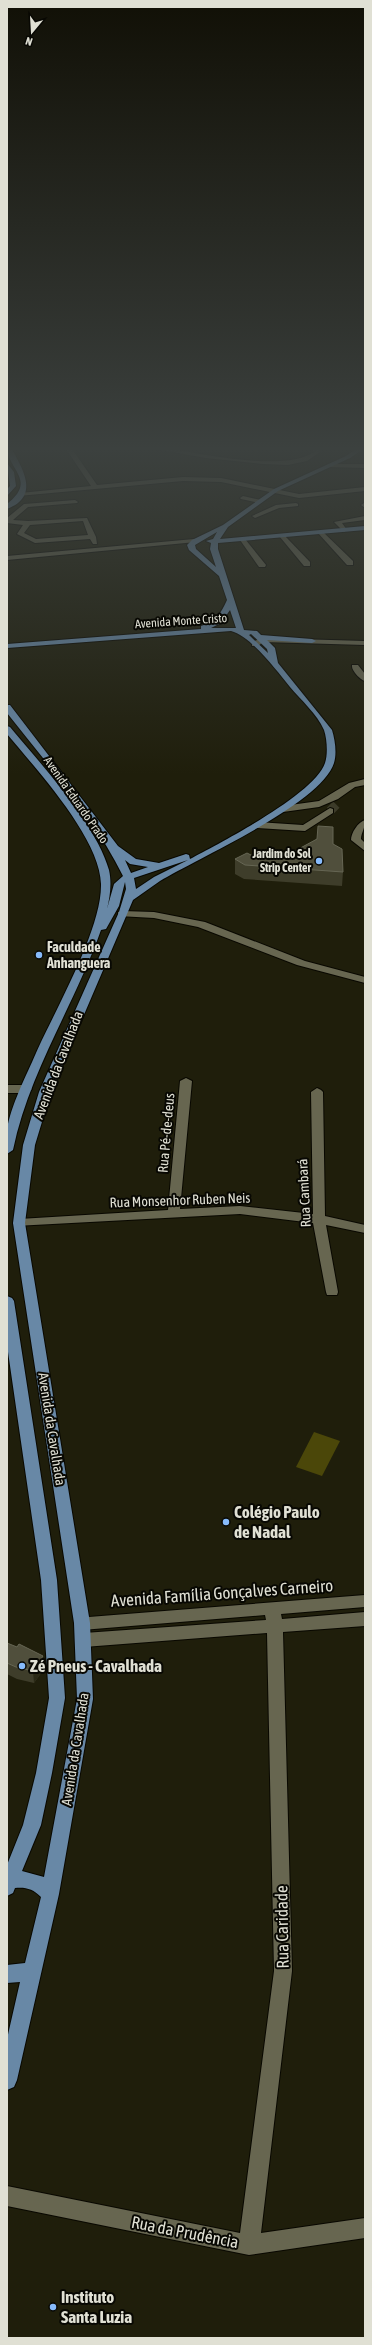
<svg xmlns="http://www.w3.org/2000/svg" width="372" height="2345" font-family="'Asap Condensed',sans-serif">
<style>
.green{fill:#4b4709}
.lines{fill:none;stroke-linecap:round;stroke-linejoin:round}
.minor-tunnel{stroke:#3c3b29;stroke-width:9;stroke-dasharray:9 4.5;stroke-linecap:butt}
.minor-casing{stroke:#090800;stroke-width:2}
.major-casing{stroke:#090800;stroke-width:2}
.minor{fill:#676650;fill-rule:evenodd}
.major{fill:#6888a6;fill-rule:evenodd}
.wall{fill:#3e3d2a}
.shaded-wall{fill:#2a2916}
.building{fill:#504f3c;stroke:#666654}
.poi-dot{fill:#87bbfb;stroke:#080803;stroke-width:1.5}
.labels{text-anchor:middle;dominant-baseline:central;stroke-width:4;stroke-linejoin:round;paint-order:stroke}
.far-street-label{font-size:12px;fill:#e0e0d4;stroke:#080803}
.far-poi-label{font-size:12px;font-weight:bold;fill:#e0e0d4;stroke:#080803;text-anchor:end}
.poi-label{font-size:14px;font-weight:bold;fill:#e0e0d4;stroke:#080803;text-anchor:start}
.street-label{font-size:14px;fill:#e0e0d4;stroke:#080803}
.near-poi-label{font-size:17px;font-weight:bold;fill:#e0e0d4;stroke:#080803;text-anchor:start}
.near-street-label{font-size:17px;fill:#e0e0d4;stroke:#080803}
</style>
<rect width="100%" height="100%" fill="#1f1e0b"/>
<polygon class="green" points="314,1432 340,1441 322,1476 296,1467"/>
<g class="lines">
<polyline class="minor-tunnel" points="330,811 337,804"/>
<g class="minor-casing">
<g id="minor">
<polygon points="64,446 70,446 97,485 183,477 221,478 299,494 365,487 365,491 299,498 221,482 183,481 18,496 17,495 20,493 91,486"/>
<path d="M139,446C151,444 165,448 178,450C211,456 287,471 314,452L310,446H316L320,452L307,461L288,465L263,464L206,458Z"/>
<polygon points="329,464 365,464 365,468 327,467 327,465"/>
<polygon points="243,496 261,500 262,501 259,503 241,499 240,498"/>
<path d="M75,500L78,502L77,503L28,507L13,520L28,521L87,518L96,537L97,544H93L90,539L35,543L17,534L23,525L7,523V518L24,504ZM83,521L88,535L36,539L24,533L30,525Z"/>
<polygon points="296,503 298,504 298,506 279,508 255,518 252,516 276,505"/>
<polygon points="364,503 365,503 365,508 361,505"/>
<polygon points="365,516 365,520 342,523 347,530 344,532 334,522"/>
<polygon points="318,531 322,531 353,561 353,565 347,565 318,533"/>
<polygon points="280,535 284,535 310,562 310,566 304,566 280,537"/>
<polygon points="194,539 197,541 196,542 7,560 7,556"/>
<polygon points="241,539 245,539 266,565 265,567 259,567 240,540"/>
<polygon points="262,638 365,641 365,645 263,642 258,646 252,646 252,642"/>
<path d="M352,665H358L365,674V681C360,680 351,670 352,665Z"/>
<polygon points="365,779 365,785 355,787 338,799 319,807 283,812 278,809 283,806 319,801 349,783"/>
<polygon points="330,808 333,809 333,813 305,831 257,828 252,825 257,822 303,825"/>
<path d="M365,820C365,829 361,833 361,839L365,843V851L351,840C351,833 358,822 365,820Z"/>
<polygon points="122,911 154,912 205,922 305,961 365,977 365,983 297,965 198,927 154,918 118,916 118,912"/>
<polygon points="186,1078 192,1081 180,1209 240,1206 313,1214 311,1092 317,1088 321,1090 323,1092 325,1216 365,1225 365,1233 326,1225 338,1292 337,1295 327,1295 326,1292 313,1223 240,1214 15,1226 13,1223 19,1219 168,1210 180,1081"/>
<polygon points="7,1085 26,1085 32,1089 26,1093 7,1093"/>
<polygon points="365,1595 365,1607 281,1614 282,1619 365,1612 365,1626 283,1632 292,1971 261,2233 365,2218 365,2238 249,2255 7,2206 7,2186 240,2233 274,1971 267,1633 84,1647 78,1645 76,1640 78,1635 84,1633 266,1620 265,1615 82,1630 76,1628 74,1623 76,1618"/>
</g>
</g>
<g class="major-casing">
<g id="major">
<path d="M7,446H10C21,466 42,496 7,509V504C38,480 7,470 7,446Z"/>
<path d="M361,446H365V448L350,458L278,491L228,527L220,539L365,526V530L218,543V549L244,630L257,631L261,635L312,639L316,641L312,643L267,640L275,648L278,663L332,730C335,740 337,753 334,763C321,804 198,858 160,881C151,887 142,894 133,900L51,1092L35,1145L25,1223L90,1623L93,1699L59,1894L17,2080L14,2087L7,2090V2039L20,1982L7,1983V1965L25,1963L41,1897C33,1889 26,1887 15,1888L13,1893L7,1896V1865L23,1825L36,1773L49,1698L41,1580L7,1345V1296L12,1298L14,1301L57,1580L65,1698L52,1773L41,1825L22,1871L44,1877L77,1699L74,1623L13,1223L23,1145L39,1092L119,912L126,889L125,882L119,906L106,929L101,930C75,1004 29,1072 13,1150L7,1154C7,1146 6,1137 7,1130C10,1107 27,1074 36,1053C55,1010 102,929 101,884C100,838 36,769 7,734V726L10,727C41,764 96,824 109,870C112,883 110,897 107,909L114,884L123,876C93,816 48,765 7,713V705H10L118,846L136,859L159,863L186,854L189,855L190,859C220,843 315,794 325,763C328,754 327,739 324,730C317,714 301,700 290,687C277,671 251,636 231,631L7,648V644L201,629V626C216,622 221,613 227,600L219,576L189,550L187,545L192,540L223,525L274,489L346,456ZM217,532L213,539L206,541L211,543L210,549L216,567L196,549L195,545ZM230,610L236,628H211L221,623ZM251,634L267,649L268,653L249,635ZM125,860L130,864L148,867L131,873ZM188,860L154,877L136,889L134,878Z"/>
<polygon points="7,463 14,472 16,486 7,496 7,489 10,486"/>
</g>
</g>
<use href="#minor" class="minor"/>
<use href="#major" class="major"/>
</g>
<g class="wall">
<polygon points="317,839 333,844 343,872 342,886 244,879 235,874 235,859 255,857 282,858"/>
<polygon points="7,1643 44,1669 34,1683 17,1679 7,1674"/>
</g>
<polygon class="shaded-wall" points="43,1656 44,1669 34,1683 33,1671"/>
<g class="building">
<polygon points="318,826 333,827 333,844 342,849 343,872 245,865 235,859 247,853 255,857 282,858 317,839"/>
<polygon points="7,1643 17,1647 19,1644 43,1656 33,1671 16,1667 7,1663"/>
</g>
<linearGradient id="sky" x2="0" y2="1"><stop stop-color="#111006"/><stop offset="0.58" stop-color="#3c413f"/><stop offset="1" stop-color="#3c413f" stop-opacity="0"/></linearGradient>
<rect width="372" height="774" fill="url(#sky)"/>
<g class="poi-dot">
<circle cx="319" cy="861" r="4"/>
<circle cx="39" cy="955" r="4"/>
<circle cx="226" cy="1522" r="4"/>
<circle cx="22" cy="1666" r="4"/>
<circle cx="53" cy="2307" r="4"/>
</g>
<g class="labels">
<g class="far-street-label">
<text transform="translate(181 621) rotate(-4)">Avenida Monte Cristo</text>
<text transform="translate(76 800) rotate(55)">Avenida Eduardo Prado</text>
</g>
<g class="far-poi-label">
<text x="311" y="854">Jardim do Sol<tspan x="311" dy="14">Strip Center</tspan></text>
</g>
<g class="poi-label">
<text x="47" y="947">Faculdade<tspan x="47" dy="16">Anhanguera</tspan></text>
</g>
<g class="street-label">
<text transform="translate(58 1065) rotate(-69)">Avenida da Cavalhada</text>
<text transform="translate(166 1133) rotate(-85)">Rua Pé-de-deus</text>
<text transform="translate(304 1193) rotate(-93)">Rua Cambará</text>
<text transform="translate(180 1200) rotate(-2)">Rua Monsenhor Ruben Neis</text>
<text transform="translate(52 1429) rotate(81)">Avenida da Cavalhada</text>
<text transform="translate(75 1749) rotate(-81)">Avenida da Cavalhada</text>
</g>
<g class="near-poi-label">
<text x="234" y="1512">Colégio Paulo<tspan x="234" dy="20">de Nadal</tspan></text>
<text x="30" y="1666">Zé Pneus - Cavalhada</text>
<text x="61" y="2297">Instituto<tspan x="61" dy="20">Santa Luzia</tspan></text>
</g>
<g class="near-street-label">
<text transform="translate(222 1593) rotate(-4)">Avenida Família Gonçalves Carneiro</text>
<text transform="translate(282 1927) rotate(-91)">Rua Caridade</text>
<text transform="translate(185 2232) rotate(11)">Rua da Prudência</text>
</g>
</g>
<rect width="372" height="2345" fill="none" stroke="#e0e0d4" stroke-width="16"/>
<g transform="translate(32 32) rotate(198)" stroke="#080803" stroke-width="3" paint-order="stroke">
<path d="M0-3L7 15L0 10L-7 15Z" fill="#e0e0d4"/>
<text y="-6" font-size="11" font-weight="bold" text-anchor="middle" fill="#e0e0d4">N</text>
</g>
</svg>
